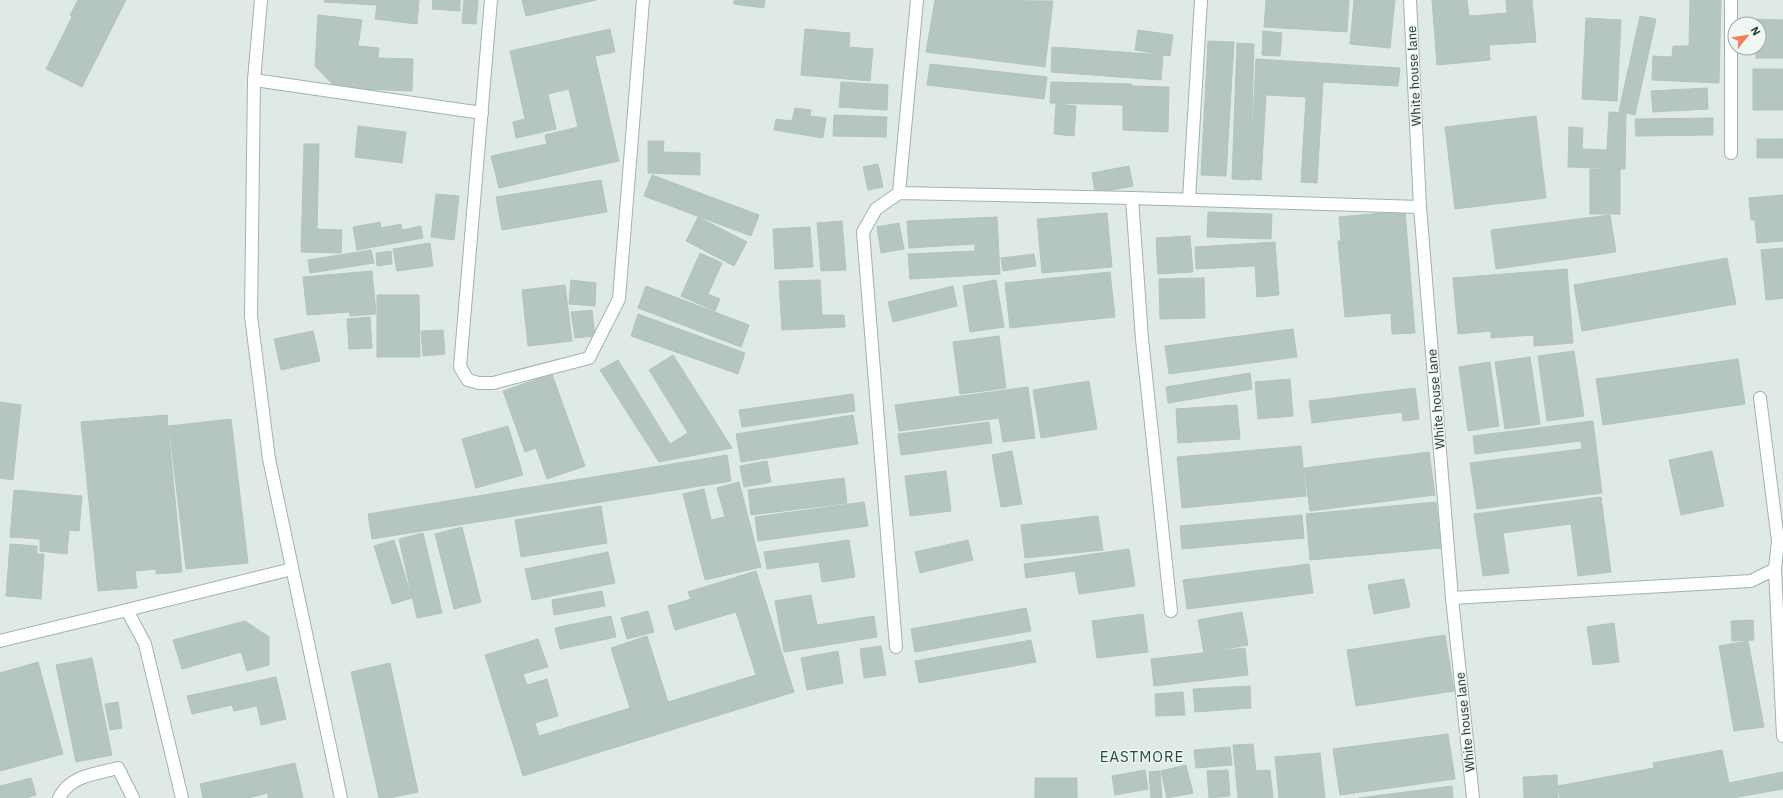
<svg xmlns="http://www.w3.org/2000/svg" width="1783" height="798" font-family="'IBM Plex Sans',sans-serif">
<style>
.building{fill:#b5c5bf;stroke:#b2c4bd}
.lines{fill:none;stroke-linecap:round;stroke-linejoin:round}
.minor-casing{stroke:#a2b2ad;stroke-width:14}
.minor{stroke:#fff;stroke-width:12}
.labels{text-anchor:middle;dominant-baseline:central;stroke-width:3;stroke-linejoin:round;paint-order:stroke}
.street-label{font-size:13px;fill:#203a34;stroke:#f0f7f3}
.quarter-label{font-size:15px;letter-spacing:1px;fill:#1c4c42;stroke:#f0f7f3}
</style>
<rect width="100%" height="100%" fill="#dfeae6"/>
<g class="building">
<polygon points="78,0 126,0 82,87 46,69 72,17 70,15"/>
<polygon points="324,0 419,0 417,24 375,19 377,5 324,2"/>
<polygon points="433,0 460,0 460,11 432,9"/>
<polygon points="464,0 478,0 476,24 462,23"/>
<polygon points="522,0 596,0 526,16"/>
<polygon points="734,0 765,0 764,8 734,4"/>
<polygon points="935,0 1053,1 1045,67 926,52"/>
<polygon points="1266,0 1349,0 1347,32 1264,27"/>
<polygon points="1354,0 1395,0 1390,48 1350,44"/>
<polygon points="1432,0 1467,0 1469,16 1507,13 1506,0 1532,0 1536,42 1489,45 1490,60 1437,65"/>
<polygon points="1690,0 1721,0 1719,83 1652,80 1653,56 1672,57 1673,46 1689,46"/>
<polygon points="318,15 362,20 358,46 379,48 378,58 413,59 412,91 336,88 315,66"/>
<polygon points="1640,16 1656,19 1635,115 1619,111"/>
<polygon points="1586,18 1621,20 1617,101 1582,99"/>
<polygon points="1756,19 1783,20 1783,58 1756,58 1756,48 1759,48 1759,24 1756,24"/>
<polygon points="610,29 615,52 595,56 619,161 499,188 491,156 547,144 545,135 578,127 569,89 548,94 556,129 516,138 513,122 525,119 510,51"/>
<polygon points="805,29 850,33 849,47 873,49 870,81 801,75"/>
<polygon points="1138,30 1173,35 1170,56 1135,50"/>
<polygon points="1263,31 1282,33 1280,56 1262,55"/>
<polygon points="1208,41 1234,42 1226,176 1201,175"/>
<polygon points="1237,43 1254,44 1250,180 1232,179"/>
<polygon points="1052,47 1163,55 1161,80 1051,72"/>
<polygon points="1256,59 1400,68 1398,86 1323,82 1317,183 1301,182 1306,97 1266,95 1261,180 1250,179"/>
<polygon points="930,64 1047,77 1044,99 927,85"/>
<rect x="1753" y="69" width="30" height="41"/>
<polygon points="841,82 888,85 887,110 839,107"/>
<polygon points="1051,82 1132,84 1132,86 1169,87 1168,132 1123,130 1123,105 1050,103"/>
<polygon points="1707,88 1708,109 1653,112 1651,91"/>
<polygon points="1056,104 1076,106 1074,136 1054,134"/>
<polygon points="795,108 811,110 810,116 826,118 823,138 774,130 776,119 792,121"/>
<polygon points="1609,112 1626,113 1625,169 1568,167 1569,127 1583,128 1582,149 1607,150"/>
<polygon points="834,115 887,117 886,137 833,136"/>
<polygon points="1536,116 1546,198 1455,209 1445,127"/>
<polygon points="1713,118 1713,135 1636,136 1635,119"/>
<polygon points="358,126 406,132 402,163 355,157"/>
<rect x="1757" y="139" width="26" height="19"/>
<polygon points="648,141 664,141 663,152 700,153 700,175 648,173"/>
<polygon points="304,144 319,144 317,229 342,230 341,253 301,252"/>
<polygon points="878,164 883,187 868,190 863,167"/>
<polygon points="1129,166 1133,186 1095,193 1092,173"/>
<rect x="1590" y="169" width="30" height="45"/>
<polygon points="652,175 759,215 751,236 644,196"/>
<polygon points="601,180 607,212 502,230 496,197"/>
<polygon points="436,194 459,196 454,240 431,237"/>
<polygon points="1783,195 1783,241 1757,243 1755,220 1751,220 1749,198"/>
<polygon points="1405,211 1415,333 1392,334 1391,313 1345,317 1338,241 1341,241 1339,217"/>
<polygon points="1208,212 1272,214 1271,239 1207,237"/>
<polygon points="1107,213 1112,267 1042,273 1037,219"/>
<polygon points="1610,215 1616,252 1496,269 1491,230"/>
<polygon points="698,217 747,242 734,266 686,241"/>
<polygon points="997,217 1000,274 910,279 908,254 975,251 975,244 909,248 907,221"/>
<polygon points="842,221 846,270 821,271 817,223"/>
<polygon points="380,222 381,228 401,224 402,230 421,226 423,238 357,250 353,227"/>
<polygon points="899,223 904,249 881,253 877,227"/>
<polygon points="810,227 813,267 775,269 773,229"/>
<polygon points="1190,236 1193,272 1158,274 1156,238"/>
<polygon points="1275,242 1279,295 1257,297 1255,266 1196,269 1195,247"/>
<polygon points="430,243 433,266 397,271 393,249"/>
<polygon points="1783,248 1783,298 1766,300 1761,250"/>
<polygon points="371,250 374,263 310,273 308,260"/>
<polygon points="391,251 392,264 377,266 376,253"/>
<polygon points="700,253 722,263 708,294 720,299 715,311 681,296"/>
<polygon points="1034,254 1036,266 1003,271 1001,258"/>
<polygon points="1727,258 1736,304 1582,331 1574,285"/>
<polygon points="1567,269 1573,343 1534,346 1534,335 1491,338 1491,331 1458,334 1453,278"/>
<polygon points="372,271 376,314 350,316 350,312 307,315 303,277"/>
<polygon points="1110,272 1115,317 1010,328 1005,283"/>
<polygon points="1204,278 1205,318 1160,319 1159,279"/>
<polygon points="571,280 596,283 595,306 569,304"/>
<polygon points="820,280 822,315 844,315 845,327 782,330 779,281"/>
<polygon points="996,280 1004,327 970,332 963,286"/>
<polygon points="565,285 572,341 528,346 522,290"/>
<polygon points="646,286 749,325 741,347 638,308"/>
<polygon points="953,286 957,306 893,322 888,302"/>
<polygon points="377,295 419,295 420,357 377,357"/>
<polygon points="592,310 595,336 575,338 571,312"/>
<polygon points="638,314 745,353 738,374 631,336"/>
<polygon points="370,317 372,348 349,349 347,319"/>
<polygon points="1293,329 1297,357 1169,374 1165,346"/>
<polygon points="443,330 445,354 423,356 421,331"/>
<polygon points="313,331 320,361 281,370 274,339"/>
<polygon points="999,336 1006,388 960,394 953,342"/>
<polygon points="1574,351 1584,416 1547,421 1538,356"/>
<polygon points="673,355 732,448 659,462 600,370 618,360 670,444 688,433 649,370"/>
<polygon points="1530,357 1540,424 1505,429 1495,362"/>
<polygon points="1738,359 1745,404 1603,425 1596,379"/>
<polygon points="1490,362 1499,426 1468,431 1459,367"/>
<polygon points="1250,373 1252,389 1168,403 1166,387"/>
<polygon points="552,374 585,466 547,479 536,448 525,452 503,391"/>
<polygon points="1290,379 1293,416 1258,419 1255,382"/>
<polygon points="1089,381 1097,429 1041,438 1033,390"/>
<polygon points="1028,387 1035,438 1003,442 999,418 899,431 895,405"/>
<polygon points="1415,388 1419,419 1403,421 1402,412 1312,423 1309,401"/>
<polygon points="853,394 855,411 742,427 739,410"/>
<polygon points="0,402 21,405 13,480 0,478"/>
<polygon points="1237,405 1240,439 1178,443 1176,409"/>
<polygon points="167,415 182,572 156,574 156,569 135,571 137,588 98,591 81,422"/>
<polygon points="853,415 858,444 741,462 736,434"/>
<polygon points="231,419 248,563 186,569 169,426"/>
<polygon points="1593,421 1602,493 1477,509 1470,463 1582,449 1581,441 1475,454 1473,436"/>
<polygon points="989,422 992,443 901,455 898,434"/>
<polygon points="508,426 523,475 476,488 462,439"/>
<polygon points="1301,446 1306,496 1182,508 1177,457"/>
<polygon points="1012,451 1022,504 1001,507 992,455"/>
<polygon points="1712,451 1724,506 1681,515 1669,460"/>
<polygon points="1429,452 1435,495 1310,511 1304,468"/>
<polygon points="727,455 731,481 372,539 368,514"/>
<polygon points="767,461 771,482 744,487 740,466"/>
<polygon points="946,471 951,511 910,516 905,476"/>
<polygon points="844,478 847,503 751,515 748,490"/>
<polygon points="739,482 761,567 705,580 683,494 704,489 711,520 725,517 717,488"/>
<polygon points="14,490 82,496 79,531 69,530 67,554 40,551 40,539 10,537"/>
<polygon points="1601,497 1611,572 1578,576 1571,524 1503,533 1509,573 1483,576 1474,514"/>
<polygon points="864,502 868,526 758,541 755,517"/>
<polygon points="1436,502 1441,548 1310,560 1306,514"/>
<polygon points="601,506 607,543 521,557 515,520"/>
<polygon points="1302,515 1304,538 1182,549 1180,526"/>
<polygon points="1098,516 1103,550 1025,558 1021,525"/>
<polygon points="462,527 481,602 454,609 435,534"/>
<polygon points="423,533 442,613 417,618 399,539"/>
<polygon points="394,540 412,598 392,604 374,546"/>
<polygon points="849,540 855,577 822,582 819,562 767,569 764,552"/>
<polygon points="968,540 973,560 920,573 915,552"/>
<polygon points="10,544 37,546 37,554 44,554 41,599 6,596"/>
<polygon points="1129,549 1135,586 1079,594 1075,571 1026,578 1024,564"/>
<polygon points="608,552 615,583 532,600 525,569"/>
<polygon points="1309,564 1313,593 1187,609 1183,580"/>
<polygon points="756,571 794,692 523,776 485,655 538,639 548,667 523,674 527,685 547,679 558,716 535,723 539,736 630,708 611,648 647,636 668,702 756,675 736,612 675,630 668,606 691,599 688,592"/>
<polygon points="1404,579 1410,607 1374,614 1368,585"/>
<polygon points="602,591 605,606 554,615 552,600"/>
<polygon points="811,595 817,625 874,616 877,637 784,652 775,601"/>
<polygon points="1026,608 1031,631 915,652 911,629"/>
<polygon points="648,611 654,632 627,639 621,618"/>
<polygon points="1242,612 1248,645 1204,653 1198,620"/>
<polygon points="1143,614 1148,652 1097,658 1092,621"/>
<polygon points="611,616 616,637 560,649 555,628"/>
<polygon points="1753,620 1754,640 1732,641 1731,621"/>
<polygon points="245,621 269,637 269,665 247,671 241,652 182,669 173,640"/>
<polygon points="1614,623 1619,662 1593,665 1587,627"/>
<polygon points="1445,635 1454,691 1356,706 1347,650"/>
<polygon points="1031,640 1036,662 919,683 915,661"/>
<polygon points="1748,641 1764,727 1734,731 1719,646"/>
<polygon points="881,646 886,675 864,678 860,649"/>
<polygon points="1245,648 1248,675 1154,686 1151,659"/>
<polygon points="838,651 843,683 807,690 801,658"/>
<polygon points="92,658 112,755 76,762 56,665"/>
<polygon points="38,662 63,754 0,771 0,673"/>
<polygon points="390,663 418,792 389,798 379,798 351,672"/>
<polygon points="276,677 286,719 261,725 257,706 234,711 232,705 192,714 187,696"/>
<polygon points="1250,686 1251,708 1195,712 1193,689"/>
<polygon points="1183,692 1185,715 1156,716 1155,694"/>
<polygon points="118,702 122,728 110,730 105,704"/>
<polygon points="1448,734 1455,779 1340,795 1333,749"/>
<polygon points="1253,744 1256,771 1270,770 1273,798 1238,798 1233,745"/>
<polygon points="1230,747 1232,765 1196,768 1194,750"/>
<polygon points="1722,750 1729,783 1783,772 1783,789 1732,798 1560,798 1558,786 1654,768 1653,763"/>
<polygon points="1320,753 1325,798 1279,798 1275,757"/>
<polygon points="295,763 303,798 268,798 268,793 248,798 203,798 200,784"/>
<polygon points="1186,765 1193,793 1167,798 1161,771"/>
<polygon points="1145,770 1148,789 1115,795 1112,776"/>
<polygon points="1228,770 1230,796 1209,798 1207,771"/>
<polygon points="1160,771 1162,798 1151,798 1149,772"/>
<polygon points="1557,775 1558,798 1524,798 1523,777"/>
<polygon points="31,778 36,795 26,798 0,798 0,786"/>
<rect x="1035" y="778" width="42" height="20"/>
<polygon points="1452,786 1453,798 1359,798"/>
</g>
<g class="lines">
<g class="minor-casing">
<g id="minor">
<polyline points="261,0 254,80 251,316 269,459 341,798"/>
<polyline points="491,0 460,367 468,380 479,383 493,383 589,358 619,299 643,0"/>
<polyline points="1410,0 1420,207 1452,598 1473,798"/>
<polyline points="1731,0 1731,153"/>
<polyline points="254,80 482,113"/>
<polyline points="899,193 917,0"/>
<polyline points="1132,198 1142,339 1171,611"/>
<polyline points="1189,199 1201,0"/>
<polyline points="1775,569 1783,736"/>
<polyline points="1452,598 1751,581 1775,569 1778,541 1760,398"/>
<polyline points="127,610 292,569"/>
<polyline points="0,641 127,610 145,644 182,798"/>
<polyline points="896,647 863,232 876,209 899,193 1132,198 1420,207"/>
<path d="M59,798C70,775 96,774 118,768L133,798"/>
</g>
</g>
<use href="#minor" class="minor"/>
</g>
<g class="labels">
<g class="street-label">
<text transform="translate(1414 76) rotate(-93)">White house lane</text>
<text transform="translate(1436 399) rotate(-95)">White house lane</text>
<text transform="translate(1465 722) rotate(-96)">White house lane</text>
</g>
<g class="quarter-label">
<text x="1142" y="756">EASTMORE</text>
</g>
</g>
<g transform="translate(1747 36) rotate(60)"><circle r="19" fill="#f0f7f3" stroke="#9daba7"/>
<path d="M0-3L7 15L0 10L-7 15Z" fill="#f28056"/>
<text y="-6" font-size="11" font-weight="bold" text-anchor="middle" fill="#203a34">N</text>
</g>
</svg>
